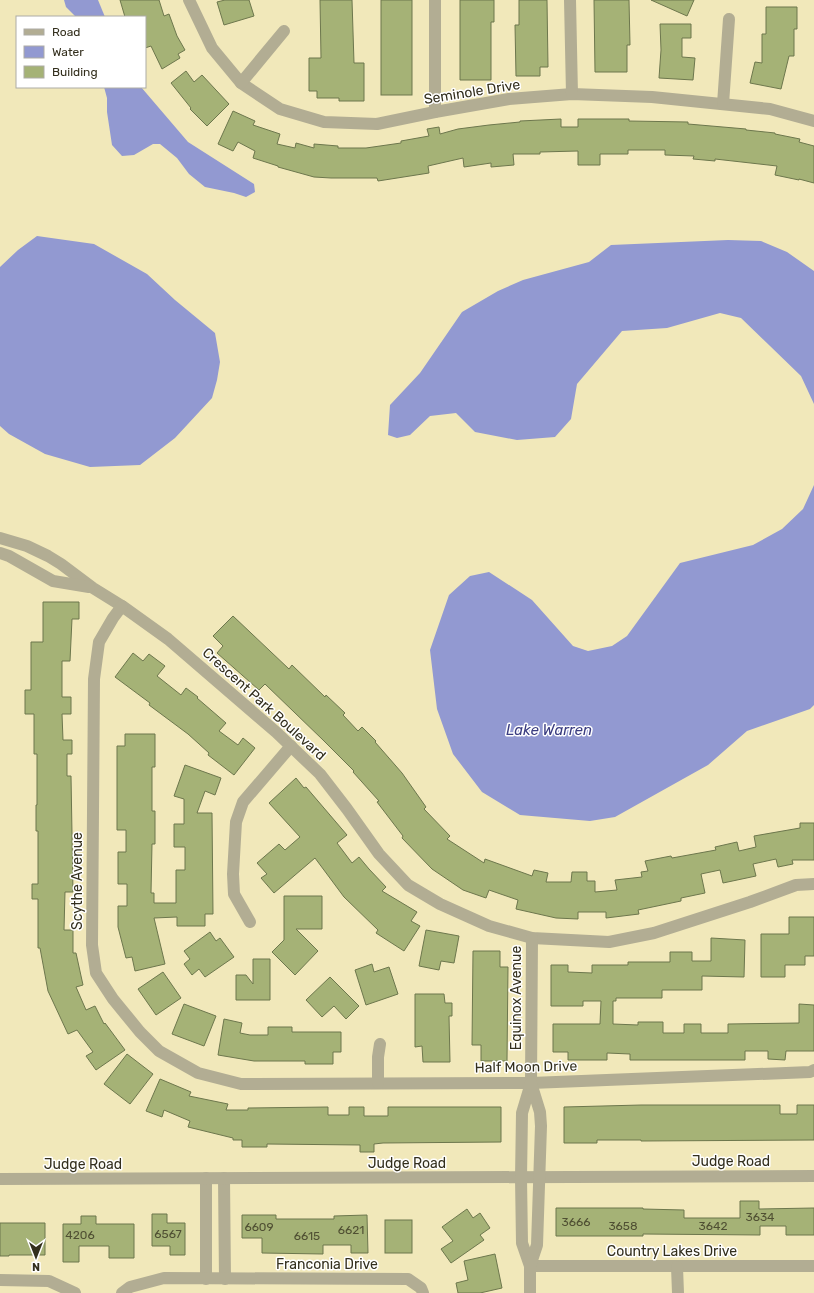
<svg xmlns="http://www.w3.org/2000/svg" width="814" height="1293" font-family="Rubik,sans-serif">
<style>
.water{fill:#9299d1}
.building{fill:#a5b276;stroke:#6d774d}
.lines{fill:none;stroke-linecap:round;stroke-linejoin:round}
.minor{stroke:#b2ad93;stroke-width:12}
.labels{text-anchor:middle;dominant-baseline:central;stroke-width:3;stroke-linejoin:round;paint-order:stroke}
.number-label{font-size:12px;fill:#505033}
.street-label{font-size:14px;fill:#332f1d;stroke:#fff}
.water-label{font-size:15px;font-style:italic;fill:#3a3c80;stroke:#fff}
</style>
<rect width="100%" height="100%" fill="#f1e8ba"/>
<g class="water">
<polygon points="64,0 98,0 105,17 76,17 66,7"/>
<polygon points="104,87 141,87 188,142 254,184 255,192 246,197 234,193 205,187 189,174 177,158 160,144 153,144 134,155 122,156 112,145 107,112 107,98"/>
<polygon points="37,236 94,244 147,274 175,300 215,333 220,362 217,380 212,398 175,438 140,465 90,467 45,454 9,434 0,426 0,267 18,250"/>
<polygon points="728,240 761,241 787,252 814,271 814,404 801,376 741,318 720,313 667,328 622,331 577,384 571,419 555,437 517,440 475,432 456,413 430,416 410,435 397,438 388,435 390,405 420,373 462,312 498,291 523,280 589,262 611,245"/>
<polygon points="814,485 814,705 810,709 747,731 708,765 615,817 590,821 520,815 482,792 453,754 437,709 430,650 449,595 470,576 489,572 532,600 573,646 588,651 612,646 627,636 680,563 753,545 782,529 803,509"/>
</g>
<g class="building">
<polygon points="120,0 159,0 164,16 169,14 177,36 185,50 178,54 180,58 162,69 151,46 145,48 145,17 125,17"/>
<polygon points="225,0 249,0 254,16 224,25 217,2"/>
<polygon points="320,0 352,0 354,63 364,63 364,101 339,101 339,98 317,98 317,91 309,91 309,58 321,58"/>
<rect x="381" y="0" width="31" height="95"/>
<polygon points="460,0 494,0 494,22 491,22 491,80 460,80"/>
<polygon points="519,0 547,0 548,67 540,67 540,76 516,76 515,25 519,25"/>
<polygon points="594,0 629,0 630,45 627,45 627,72 595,72"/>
<polygon points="651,0 694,0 687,16"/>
<polygon points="766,7 797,7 797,29 794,29 794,56 789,56 781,89 750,83 755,62 762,63 762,34 766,34"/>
<polygon points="660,24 691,24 691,38 682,38 682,57 695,58 693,80 659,78 661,50"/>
<polygon points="186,71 194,82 202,75 229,104 207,126 190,109 191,108 171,83"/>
<polygon points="233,111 255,121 253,125 280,134 277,144 295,148 296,143 314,148 314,144 338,146 338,148 366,148 401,143 401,141 429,136 427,129 439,127 440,134 458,129 489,125 520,122 520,121 561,119 561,127 578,127 578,119 629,119 629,121 688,122 688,124 746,129 746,130 775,133 775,134 800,139 799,142 814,146 814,183 799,179 799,180 775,175 777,166 715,159 715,161 693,159 694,156 665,155 665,150 628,150 628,154 600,154 600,165 578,165 578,151 540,152 540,154 513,154 514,165 491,167 491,163 464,167 463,158 428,166 429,173 378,181 377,178 331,178 314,177 278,167 278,166 253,158 255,151 238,142 233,151 218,144"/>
<polygon points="43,602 79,602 79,619 72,619 70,661 62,661 62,697 71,697 71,714 62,714 63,740 72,740 72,754 67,754 67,776 71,776 73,892 65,892 64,930 73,930 73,953 76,953 83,985 76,987 86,1010 95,1006 104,1024 105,1023 125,1050 96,1070 86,1056 93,1052 77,1030 68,1034 48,991 40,948 38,948 38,899 32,899 32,884 38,884 38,831 36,831 36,805 37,805 37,754 34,754 34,714 25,714 25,690 31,690 31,642 43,642"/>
<polygon points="233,616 289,669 292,665 325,697 326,695 345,713 343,715 358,731 362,727 376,741 375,742 402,773 426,807 424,809 450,836 447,839 484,863 485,859 532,876 534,870 548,873 546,882 571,882 572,872 587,872 587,881 595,881 595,892 617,890 615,880 642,877 641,872 648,871 645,861 671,856 672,858 716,850 715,847 737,842 739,851 756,847 754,836 800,828 800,823 814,823 814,860 792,860 793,864 778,867 776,859 753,864 756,876 723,883 720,870 701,874 705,893 681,898 681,901 638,910 639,914 606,918 606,912 578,912 578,919 556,918 516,909 518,900 489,890 486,898 463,890 432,869 402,838 403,836 377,802 379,801 353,772 354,771 323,740 265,684 259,690 217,653 223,646 213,636"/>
<polygon points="133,653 143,661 149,654 165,666 157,676 181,695 186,688 198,697 197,698 226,723 219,731 238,745 243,738 255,748 234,775 208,755 209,753 188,734 149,705 150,703 115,677"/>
<polygon points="125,734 155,734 155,767 152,767 152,811 155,811 155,844 152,844 151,893 154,893 154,903 176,903 176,870 185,870 185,847 174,847 174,824 184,824 184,799 174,796 185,765 221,778 215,795 205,791 197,813 212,813 213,914 205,914 205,926 177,926 177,917 154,918 165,964 135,971 132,957 126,958 118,927 118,906 127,906 127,884 118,884 118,852 126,852 126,830 117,830 117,746 125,746"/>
<polygon points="296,778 304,788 306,787 347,835 337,843 352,863 359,857 369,869 386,887 382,891 417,912 411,921 420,926 404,951 376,933 378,930 344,897 315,858 274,893 261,878 267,874 257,863 279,844 285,850 300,837 269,803"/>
<polygon points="284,896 322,896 322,929 296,929 318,951 295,975 272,952 284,940"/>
<polygon points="789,917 814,917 814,956 805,956 805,965 785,965 785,977 761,977 761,934 789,934"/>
<polygon points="426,930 459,936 454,963 441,961 439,970 419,966"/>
<polygon points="210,932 216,941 220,938 234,957 205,977 199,969 192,975 184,964 190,959 184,951"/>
<polygon points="711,938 745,940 744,977 702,976 702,990 662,990 662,998 616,998 616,1001 613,1001 613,1024 638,1025 638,1022 663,1022 663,1033 684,1033 684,1024 701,1024 701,1033 728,1033 728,1024 799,1023 799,1004 814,1005 814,1051 786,1051 785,1060 768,1059 768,1051 745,1051 745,1060 630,1060 630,1054 607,1053 607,1060 568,1060 568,1052 553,1052 553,1024 600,1024 601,1001 583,1001 583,1006 551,1006 551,965 568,965 568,972 592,973 592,965 628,965 628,962 670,962 670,952 692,952 692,961 711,961"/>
<polygon points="473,951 500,951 500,967 508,967 507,1061 481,1061 481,1045 472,1045"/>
<polygon points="253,959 270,959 270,1000 236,1000 236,975 246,975 253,984"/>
<polygon points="372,964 374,972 389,967 398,994 366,1005 355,970"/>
<polygon points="163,972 181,998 156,1015 138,989"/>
<polygon points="330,977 359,1006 346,1019 334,1006 322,1017 306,1000"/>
<polygon points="415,994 444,994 445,1003 452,1003 452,1016 449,1016 450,1062 423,1062 422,1046 415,1047"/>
<polygon points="184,1004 216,1016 204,1046 172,1034"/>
<polygon points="224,1019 242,1023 240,1033 250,1035 268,1035 268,1027 292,1027 292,1032 341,1032 341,1052 333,1052 333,1064 305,1064 305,1061 254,1061 218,1055"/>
<polygon points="127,1054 153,1074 130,1104 104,1084"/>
<polygon points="160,1079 191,1092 189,1096 228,1104 226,1110 248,1110 248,1108 328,1107 328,1115 349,1115 349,1107 364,1107 364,1116 388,1116 388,1107 501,1107 501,1142 383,1143 374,1144 374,1152 360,1152 360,1145 267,1144 267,1147 242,1147 242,1140 233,1140 233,1138 188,1127 190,1121 164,1110 162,1117 146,1111"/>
<polygon points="641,1105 780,1105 780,1114 797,1114 797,1105 814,1105 814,1140 641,1141 641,1140 597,1140 597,1143 564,1143 564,1107"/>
<polygon points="740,1201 759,1201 759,1209 814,1208 814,1235 786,1235 786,1226 760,1226 760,1235 643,1234 643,1236 556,1236 556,1208 643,1208 643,1209 684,1210 684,1218 740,1218"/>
<polygon points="467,1209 473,1218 480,1213 490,1228 480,1235 484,1240 451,1263 441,1249 453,1241 442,1227"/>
<polygon points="152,1214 167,1214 167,1223 185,1223 185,1255 170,1255 170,1246 152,1246"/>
<polygon points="242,1215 276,1215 276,1219 334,1219 334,1216 367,1215 368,1253 351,1253 351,1245 323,1245 323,1254 262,1253 262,1238 242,1238"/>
<polygon points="81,1216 96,1216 96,1224 134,1224 134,1258 109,1258 109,1246 79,1246 79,1262 63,1262 63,1224 81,1224"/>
<rect x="385" y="1220" width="27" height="33"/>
<polygon points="0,1223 45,1223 45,1255 9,1255 9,1256 0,1256"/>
<polygon points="495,1254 502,1288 480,1293 458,1293 456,1283 468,1280 464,1261"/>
</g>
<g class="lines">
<g class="minor">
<polyline points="189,0 212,48 241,83 280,109 324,122 377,124 435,112 509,99 572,94 652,97 770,109 814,121"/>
<polyline points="435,0 435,112"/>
<polyline points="570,0 572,94"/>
<polyline points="241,83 284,31"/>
<polyline points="723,104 729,19"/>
<polyline points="0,538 27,546 48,556 61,564 93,588 122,606 168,639 276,732 320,774 347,809 379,854 408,885 440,904 489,926 532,938 609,942 654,933 750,902 796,885 814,884"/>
<polyline points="0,553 9,556 53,581 89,587"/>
<polyline points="122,606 113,618 99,642 94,679 92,945 96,973 113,999 140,1032 159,1051 198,1073 241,1084 531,1083 810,1072 814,1070"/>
<polyline points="250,922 234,894 233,874 236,822 243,802 291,746"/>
<polyline points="378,1083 378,1057 380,1044"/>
<polyline points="206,1178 206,1279"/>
<polyline points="224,1178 225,1279"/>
<polyline points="0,1179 814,1176"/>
<polyline points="530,1266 522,1243 521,1178 522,1113 531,1083 532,938"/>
<polyline points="530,1266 814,1266"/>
<polyline points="677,1267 678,1293"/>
<polyline points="0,1280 49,1281 75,1293"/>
<polyline points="122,1293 130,1287 164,1278 408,1279 421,1288 423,1293"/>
<polyline points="530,1293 530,1266 537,1245 541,1126 540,1112 531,1083"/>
</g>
</g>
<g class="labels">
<g class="number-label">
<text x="760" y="1217">3634</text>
<text x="576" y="1222">3666</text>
<text x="623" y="1226">3658</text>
<text x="713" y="1226">3642</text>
<text x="259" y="1227">6609</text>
<text x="351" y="1230">6621</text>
<text x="168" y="1234">6567</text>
<text x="80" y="1235">4206</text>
<text x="307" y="1236">6615</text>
</g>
<g class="street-label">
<text transform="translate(472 92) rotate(-9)">Seminole Drive</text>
<text transform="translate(264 704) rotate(42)">Crescent Park Boulevard</text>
<text transform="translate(77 881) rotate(-90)">Scythe Avenue</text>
<text transform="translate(516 998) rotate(-90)">Equinox Avenue</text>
<text transform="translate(526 1067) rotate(-1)">Half Moon Drive</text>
<text x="731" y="1161">Judge Road</text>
<text x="407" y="1163">Judge Road</text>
<text x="83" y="1164">Judge Road</text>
<text x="672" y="1251">Country Lakes Drive</text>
<text x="327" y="1264">Franconia Drive</text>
</g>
<g class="water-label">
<text x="549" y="730">Lake Warren</text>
</g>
</g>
<rect x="16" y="16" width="130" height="72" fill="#ffffff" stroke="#adaca5"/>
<rect x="24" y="29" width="20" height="6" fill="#b2ad93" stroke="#adaca5"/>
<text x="52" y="36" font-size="12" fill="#332f1d">Road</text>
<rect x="24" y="46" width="20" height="12" fill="#9299d1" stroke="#adaca5"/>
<text x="52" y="56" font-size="12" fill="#332f1d">Water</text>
<rect x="24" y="66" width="20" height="12" fill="#a5b276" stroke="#adaca5"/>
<text x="52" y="76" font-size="12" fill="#332f1d">Building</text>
<g transform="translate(36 1257) rotate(180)" stroke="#ffffff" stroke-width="3" paint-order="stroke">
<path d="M0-3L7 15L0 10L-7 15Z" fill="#332f1d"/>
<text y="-6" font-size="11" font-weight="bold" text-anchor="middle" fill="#332f1d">N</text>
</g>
</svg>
